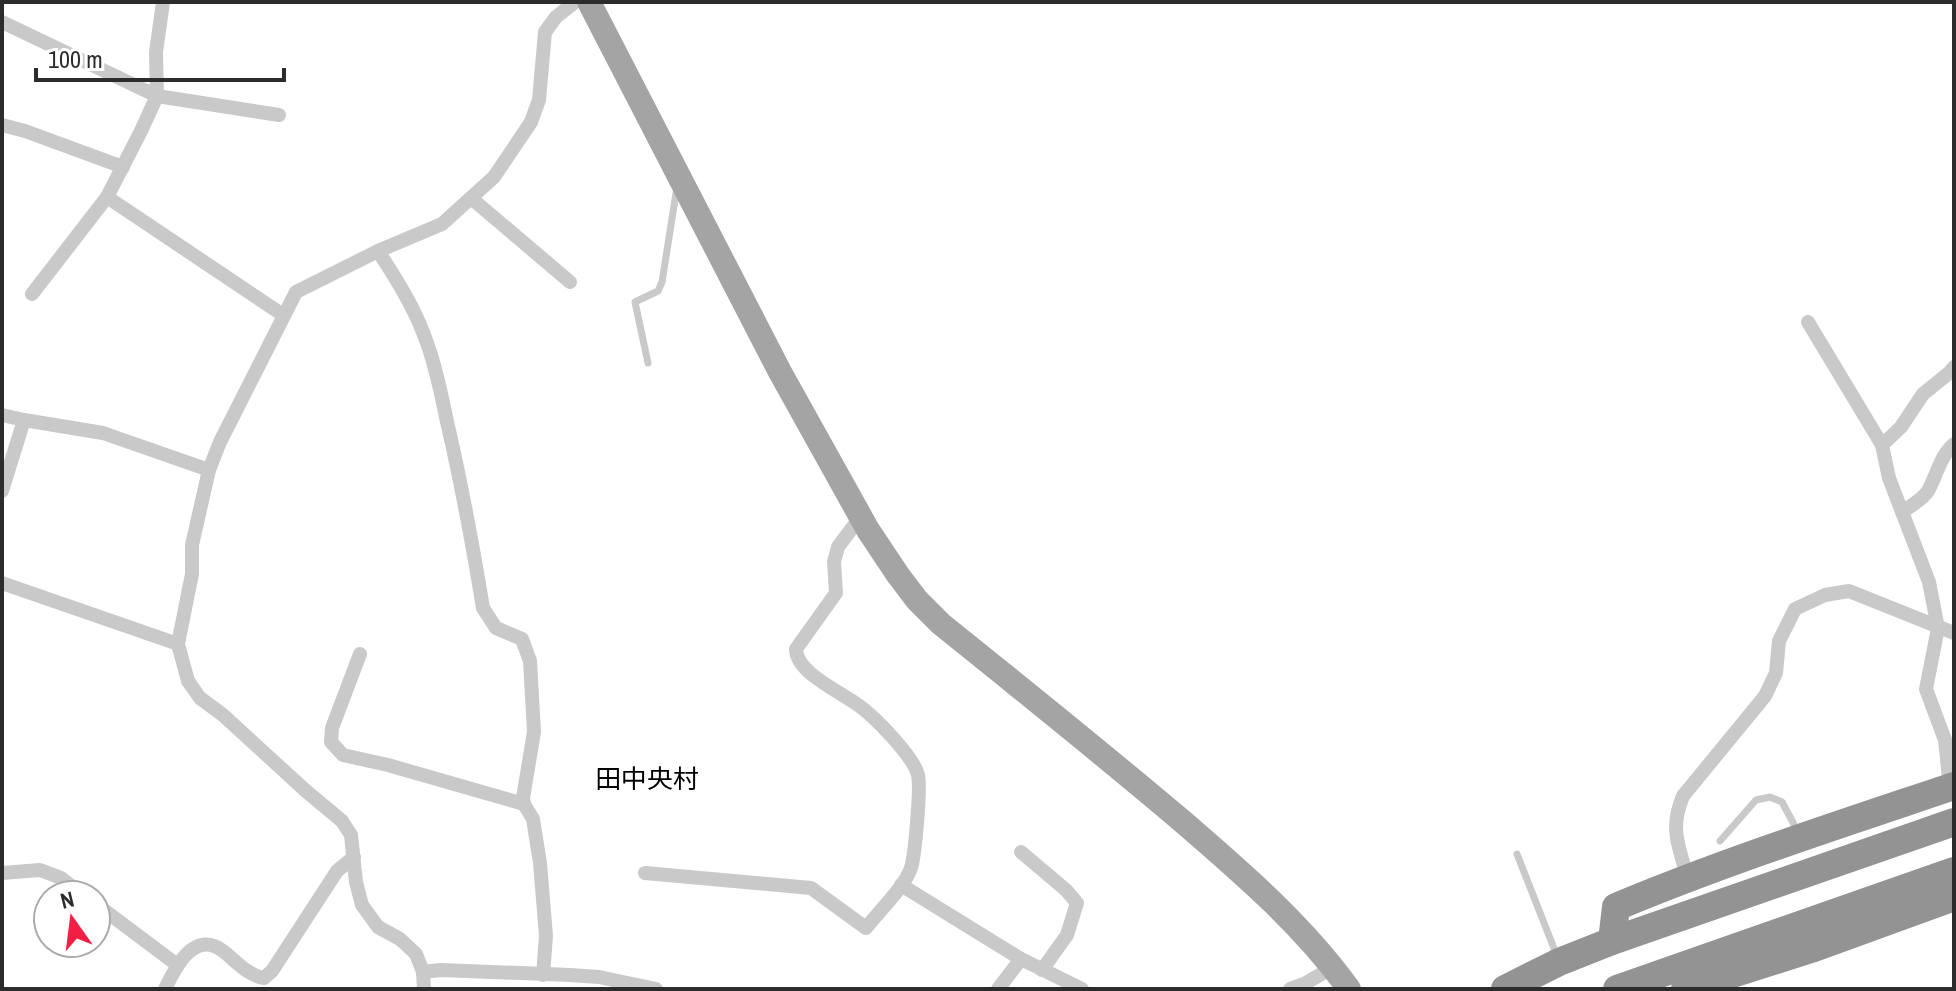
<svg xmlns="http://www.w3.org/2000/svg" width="1956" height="991" font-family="'Archivo Narrow','Noto Sans SC',sans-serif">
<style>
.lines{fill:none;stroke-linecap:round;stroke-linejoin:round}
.lane{stroke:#c9c9c9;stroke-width:7}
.street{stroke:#c9c9c9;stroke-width:14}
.primary{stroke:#a4a4a4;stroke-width:24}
.highway{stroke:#939393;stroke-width:28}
.labels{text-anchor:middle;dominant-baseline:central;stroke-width:8;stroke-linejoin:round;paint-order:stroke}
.quarter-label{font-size:26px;fill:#000;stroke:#fff}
</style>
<rect width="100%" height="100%" fill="#fff"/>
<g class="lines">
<g class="lane">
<polyline points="648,363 635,302 658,291 662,282 677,187"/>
<polyline points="1720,841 1756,800 1770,797 1782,802 1797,830"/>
<polyline points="1517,854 1557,956"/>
</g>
<g class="street">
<polyline points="2,22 157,96 279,115"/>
<polyline points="2,125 25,131 123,167"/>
<polyline points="107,197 283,315"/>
<polyline points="471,198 570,282"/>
<path d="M378,251C397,280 416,310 427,343C437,370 442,399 448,426C462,487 473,547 483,608L496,628L522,639L530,661L534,732L523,798L524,804L533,819L540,863L546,936L543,975"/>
<polyline points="32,294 107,197 141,131 157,96 156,52 163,2"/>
<polyline points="1808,322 1882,445 1889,478 1929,582 1938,628 1926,689 1945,740 1950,788"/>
<polyline points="2,415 24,420 103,433 209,470"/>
<polyline points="1882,445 1901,427 1923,394 1949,373 1954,367"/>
<polyline points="2,491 24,420"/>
<path d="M1902,512C1911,506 1923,499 1928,491C1937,475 1940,456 1954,444"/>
<polyline points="2,583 178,644"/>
<polyline points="360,654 332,728 331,742 343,755 388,765 524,804"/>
<polyline points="1021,852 1066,890 1077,903 1067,935 1042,970"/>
<polyline points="2,873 40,870 61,878 83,895"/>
<path d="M645,873L811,888L866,928C879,911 904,888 911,868C915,855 921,788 918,775C914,757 874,716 858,705C841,692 796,673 796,649L836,593L834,562L838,547L861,516"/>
<path d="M1688,879C1679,846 1669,830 1683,796L1765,696L1776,673L1779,641L1795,609L1825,595L1849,591L1954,633"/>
<polyline points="901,885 1021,959 1082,989"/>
<polyline points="96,904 176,964"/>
<polyline points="423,972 441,970 570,975 599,977 656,989"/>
<path d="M165,989C175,968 194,929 223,951C236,961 247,975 264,978L272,971L337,871L354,857"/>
<polyline points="424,989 423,972 416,954 400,939 378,927 362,905 356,882 351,835 342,821 306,791 223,715 200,698 188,681 178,644 192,574 192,545 209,470 220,442 296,292 378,251 442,224 494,177 531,122 539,100 545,32 556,17 575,2"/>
<polyline points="998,989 1021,959"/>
<polyline points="1290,989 1306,983 1333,967"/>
</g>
<path class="primary" d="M589,2L780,372L868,530L898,575L917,600L941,624C1022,689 1103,754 1182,821C1242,873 1302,924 1349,989"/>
<g class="highway">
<path d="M1612,941L1616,907C1726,861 1841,824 1954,786"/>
<polyline points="1505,989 1559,962 1612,941 1954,822"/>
<polyline points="1617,989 1954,871"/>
<polyline points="1685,989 1811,949 1954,897"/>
</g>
</g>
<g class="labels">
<g class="quarter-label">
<text x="647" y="778">田中央村</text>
</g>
</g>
<rect width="1956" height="991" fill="none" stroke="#2c2c2c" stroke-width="8"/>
<g transform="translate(72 919) rotate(346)"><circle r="38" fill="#ffffff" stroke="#ababab" stroke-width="2"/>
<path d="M0-6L14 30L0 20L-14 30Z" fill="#f21f45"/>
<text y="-12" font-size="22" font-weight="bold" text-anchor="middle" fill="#2c2c2c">N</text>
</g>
<path d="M36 68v12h248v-12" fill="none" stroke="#2c2c2c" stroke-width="4"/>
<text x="48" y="68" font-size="24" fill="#2c2c2c" stroke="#ffffff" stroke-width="6" paint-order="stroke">100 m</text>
</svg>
